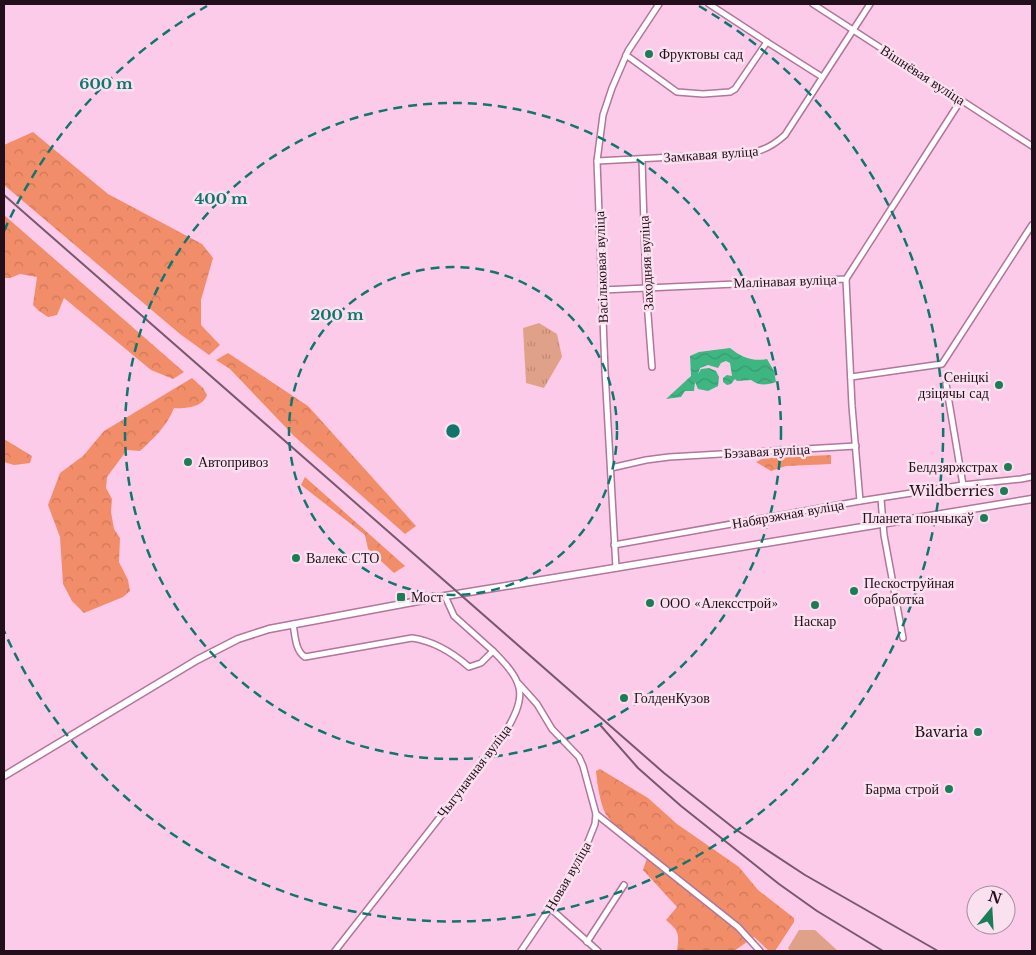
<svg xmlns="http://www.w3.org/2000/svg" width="1036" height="955" font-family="'Libre Baskerville',serif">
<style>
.grass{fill:#e0a189}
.forest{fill:url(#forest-crowns)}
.park{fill:url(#park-tufts)}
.water{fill:url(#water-waves)}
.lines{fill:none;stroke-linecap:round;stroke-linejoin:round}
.minor-casing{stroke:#b0769b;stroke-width:8}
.tertiary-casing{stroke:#b0769b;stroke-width:9}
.minor{stroke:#fff;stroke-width:5}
.tertiary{stroke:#fff;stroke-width:6}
.rail{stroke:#78586d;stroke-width:2}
.ring{fill:none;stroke:#0f766e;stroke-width:2.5;stroke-dasharray:9 6}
.poi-dot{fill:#1a7d55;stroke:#fae1f0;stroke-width:2}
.labels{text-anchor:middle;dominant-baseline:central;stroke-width:5;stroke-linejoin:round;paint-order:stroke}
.poi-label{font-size:14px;fill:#230e1c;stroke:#fae1f0;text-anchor:start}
.street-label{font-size:14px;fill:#230e1c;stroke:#fae1f0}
.centre{fill:#0f766e;stroke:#fae1f0;stroke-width:2.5}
.ring-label{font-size:15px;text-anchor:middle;font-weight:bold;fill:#0f766e;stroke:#fae1f0;stroke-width:5;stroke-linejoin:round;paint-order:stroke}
</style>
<defs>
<pattern id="forest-crowns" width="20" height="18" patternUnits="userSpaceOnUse" patternTransform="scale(1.25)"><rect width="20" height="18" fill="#f18d68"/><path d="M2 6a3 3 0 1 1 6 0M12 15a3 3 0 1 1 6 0" fill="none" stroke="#ce785a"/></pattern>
<pattern id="park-tufts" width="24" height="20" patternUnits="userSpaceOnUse" patternTransform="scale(1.25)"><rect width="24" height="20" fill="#e0a189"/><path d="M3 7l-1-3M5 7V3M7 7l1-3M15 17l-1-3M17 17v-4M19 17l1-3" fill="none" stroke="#c08976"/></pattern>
<pattern id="water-waves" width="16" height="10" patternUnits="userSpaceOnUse" patternTransform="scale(1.25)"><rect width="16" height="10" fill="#3eb682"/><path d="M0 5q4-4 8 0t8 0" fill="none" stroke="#369b70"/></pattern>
</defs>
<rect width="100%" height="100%" fill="#fdcbea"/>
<polygon class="grass" points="799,930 815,930 838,951 790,951 788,948"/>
<g class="forest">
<polygon points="33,132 108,194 202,244 213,258 201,300 201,325 220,345 209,355 180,334 4,185 4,145"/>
<polygon points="4,215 184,372 173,379 151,370 64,298 57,315 48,317 39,311 33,305 37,277 20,274 10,278 4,278"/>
<polygon points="228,353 308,406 416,526 405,534 294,436 230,369 216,360"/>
<path d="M192,378L203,388L207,395C203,407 185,409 174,408C167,426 154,438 140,451L127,450L107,477L106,488L112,499L111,512L114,529L120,538L119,562L128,580L130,591L123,597L84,613L72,601L63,584L60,537L48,505L60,473L83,456L104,431Z"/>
<polygon points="4,439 32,456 30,463 14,465 4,462"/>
<polygon points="831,455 831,464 786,466 771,471 756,462 764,458"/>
<polygon points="305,477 405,566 394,573 368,549 365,535 301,485"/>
<path d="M600,769L648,798L677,824L739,867L758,890L794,918V922L775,951H769L754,937L734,951H677C679,934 680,932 666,920L677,907L643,870L649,852C636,841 613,827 605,813C600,803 597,782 596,771Z"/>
</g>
<polygon class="park" points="539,323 557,334 562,357 544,388 526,383 523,328"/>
<path class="water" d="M730,348C741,357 753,362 767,359L774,371L776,382C767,385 759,386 751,380L737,381L735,379L731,384L727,385L723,382V378L727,375L732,376L730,363L726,361L721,363L718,368L708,365L700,368L698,374L701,369L709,368L716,371L719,377L718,386L708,391L698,389L695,382L694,391H685L681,397L666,399L691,376L690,356L699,352Z"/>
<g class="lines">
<g class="minor-casing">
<g id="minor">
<polyline points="813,4 1032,146"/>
<polyline points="767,42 822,77"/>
<polyline points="626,55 677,92 703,94 730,92 735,89 767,42 709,4"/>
<polyline points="642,159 646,288 652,367"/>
<path d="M597,161L750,153C764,151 774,145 785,135L870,4"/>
<polyline points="846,279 852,406 860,501"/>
<polyline points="602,290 846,279 961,100"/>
<polyline points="851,377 942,364 1032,225"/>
<polyline points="946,384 963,485"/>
<polyline points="611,468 646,460 669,457 856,446"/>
<polyline points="881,499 884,535 903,638"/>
<polyline points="614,545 860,501 963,485 1021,479 1031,477"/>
<polyline points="616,568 605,371 597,161 603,115 612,88 628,51 659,4"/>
<polyline points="445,596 454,616 493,651"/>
<path d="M293,624C295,634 295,651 305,657L412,638C434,641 453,653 469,667L481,663L493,651C527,685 527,696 502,738L335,951"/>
<polyline points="519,684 537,704 552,729 579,757 583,766 596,814 595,824 587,844 550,908 521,951"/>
<polyline points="596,814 738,927 760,951"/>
<polyline points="550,908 598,951"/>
<polyline points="587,942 624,885"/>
</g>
</g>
<g class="tertiary-casing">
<polyline id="tertiary" points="4,776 197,660 238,639 269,629 445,596 1032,499"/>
</g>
<use href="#minor" class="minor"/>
<use href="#tertiary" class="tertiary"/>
<g class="rail">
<polyline points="4,195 664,773 735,829 805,875 938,951"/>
<polyline points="601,726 638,768 681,806 779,884 817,911 883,951"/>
</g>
</g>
<g class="ring">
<circle cx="453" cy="431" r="164"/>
<circle cx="453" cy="431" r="328"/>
<path d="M4 231A491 491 0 0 1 207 6M699 6A491 491 0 1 1 4 631"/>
</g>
<g class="poi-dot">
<circle cx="649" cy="54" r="5"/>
<circle cx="999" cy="385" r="5"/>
<circle cx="188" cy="462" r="5"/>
<circle cx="1008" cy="467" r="5"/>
<circle cx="1004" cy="491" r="5"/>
<circle cx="984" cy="518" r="5"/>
<circle cx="296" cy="558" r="5"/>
<circle cx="854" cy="591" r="5"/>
<rect x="396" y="592" width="10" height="10" rx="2.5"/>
<circle cx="650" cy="603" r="5"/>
<circle cx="815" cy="605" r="5"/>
<circle cx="624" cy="698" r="5"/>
<circle cx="978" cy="732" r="5"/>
<circle cx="949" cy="789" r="5"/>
</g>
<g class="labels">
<g class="poi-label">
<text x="659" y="54">Фруктовы сад</text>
<text x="989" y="377" text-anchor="end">Сеніцкі<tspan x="989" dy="16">дзіцячы сад</tspan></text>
<text x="198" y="462">Автопривоз</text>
<text x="998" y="467" text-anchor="end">Белдзяржстрах</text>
<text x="994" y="491" text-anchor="end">Wildberries</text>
<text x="974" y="518" text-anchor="end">Планета пончыкаў</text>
<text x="306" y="558">Валекс СТО</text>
<text x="864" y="583">Пескоструйная<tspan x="864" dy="16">обработка</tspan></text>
<text x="411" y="597">Мост</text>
<text x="660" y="603">ООО «Алексстрой»</text>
<text x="815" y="621" text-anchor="middle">Наскар</text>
<text x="634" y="698">ГолденКузов</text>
<text x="968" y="732" text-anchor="end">Bavaria</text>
<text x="939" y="789" text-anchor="end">Барма строй</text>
</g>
<g class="street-label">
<text transform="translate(923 75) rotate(33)">Вішнёвая вуліца</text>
<text transform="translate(711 154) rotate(-4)">Замкавая вуліца</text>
<text transform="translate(646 263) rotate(-93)">Заходняя вуліца</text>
<text transform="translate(601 267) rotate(-92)">Васільковая вуліца</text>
<text transform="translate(785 281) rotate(-2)">Малінавая вуліца</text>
<text transform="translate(767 451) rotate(-3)">Бэзавая вуліца</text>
<text transform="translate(788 514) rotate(-10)">Набярэжная вуліца</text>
<text transform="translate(474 771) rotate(-53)">Чыгуначная вуліца</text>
<text transform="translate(568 876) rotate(-60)">Новая вуліца</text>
</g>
</g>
<circle cx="453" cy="431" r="8" class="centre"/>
<g class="ring-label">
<text x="106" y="89">600 m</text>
<text x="221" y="204">400 m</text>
<text x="337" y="320">200 m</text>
</g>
<rect width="1036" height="955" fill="none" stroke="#230e1c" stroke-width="10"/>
<g transform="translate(991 910) rotate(18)"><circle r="24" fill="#fae1f0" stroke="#a48d9b"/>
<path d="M0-4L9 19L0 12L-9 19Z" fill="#1a7d55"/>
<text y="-8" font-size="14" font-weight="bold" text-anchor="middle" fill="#230e1c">N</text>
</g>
</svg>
